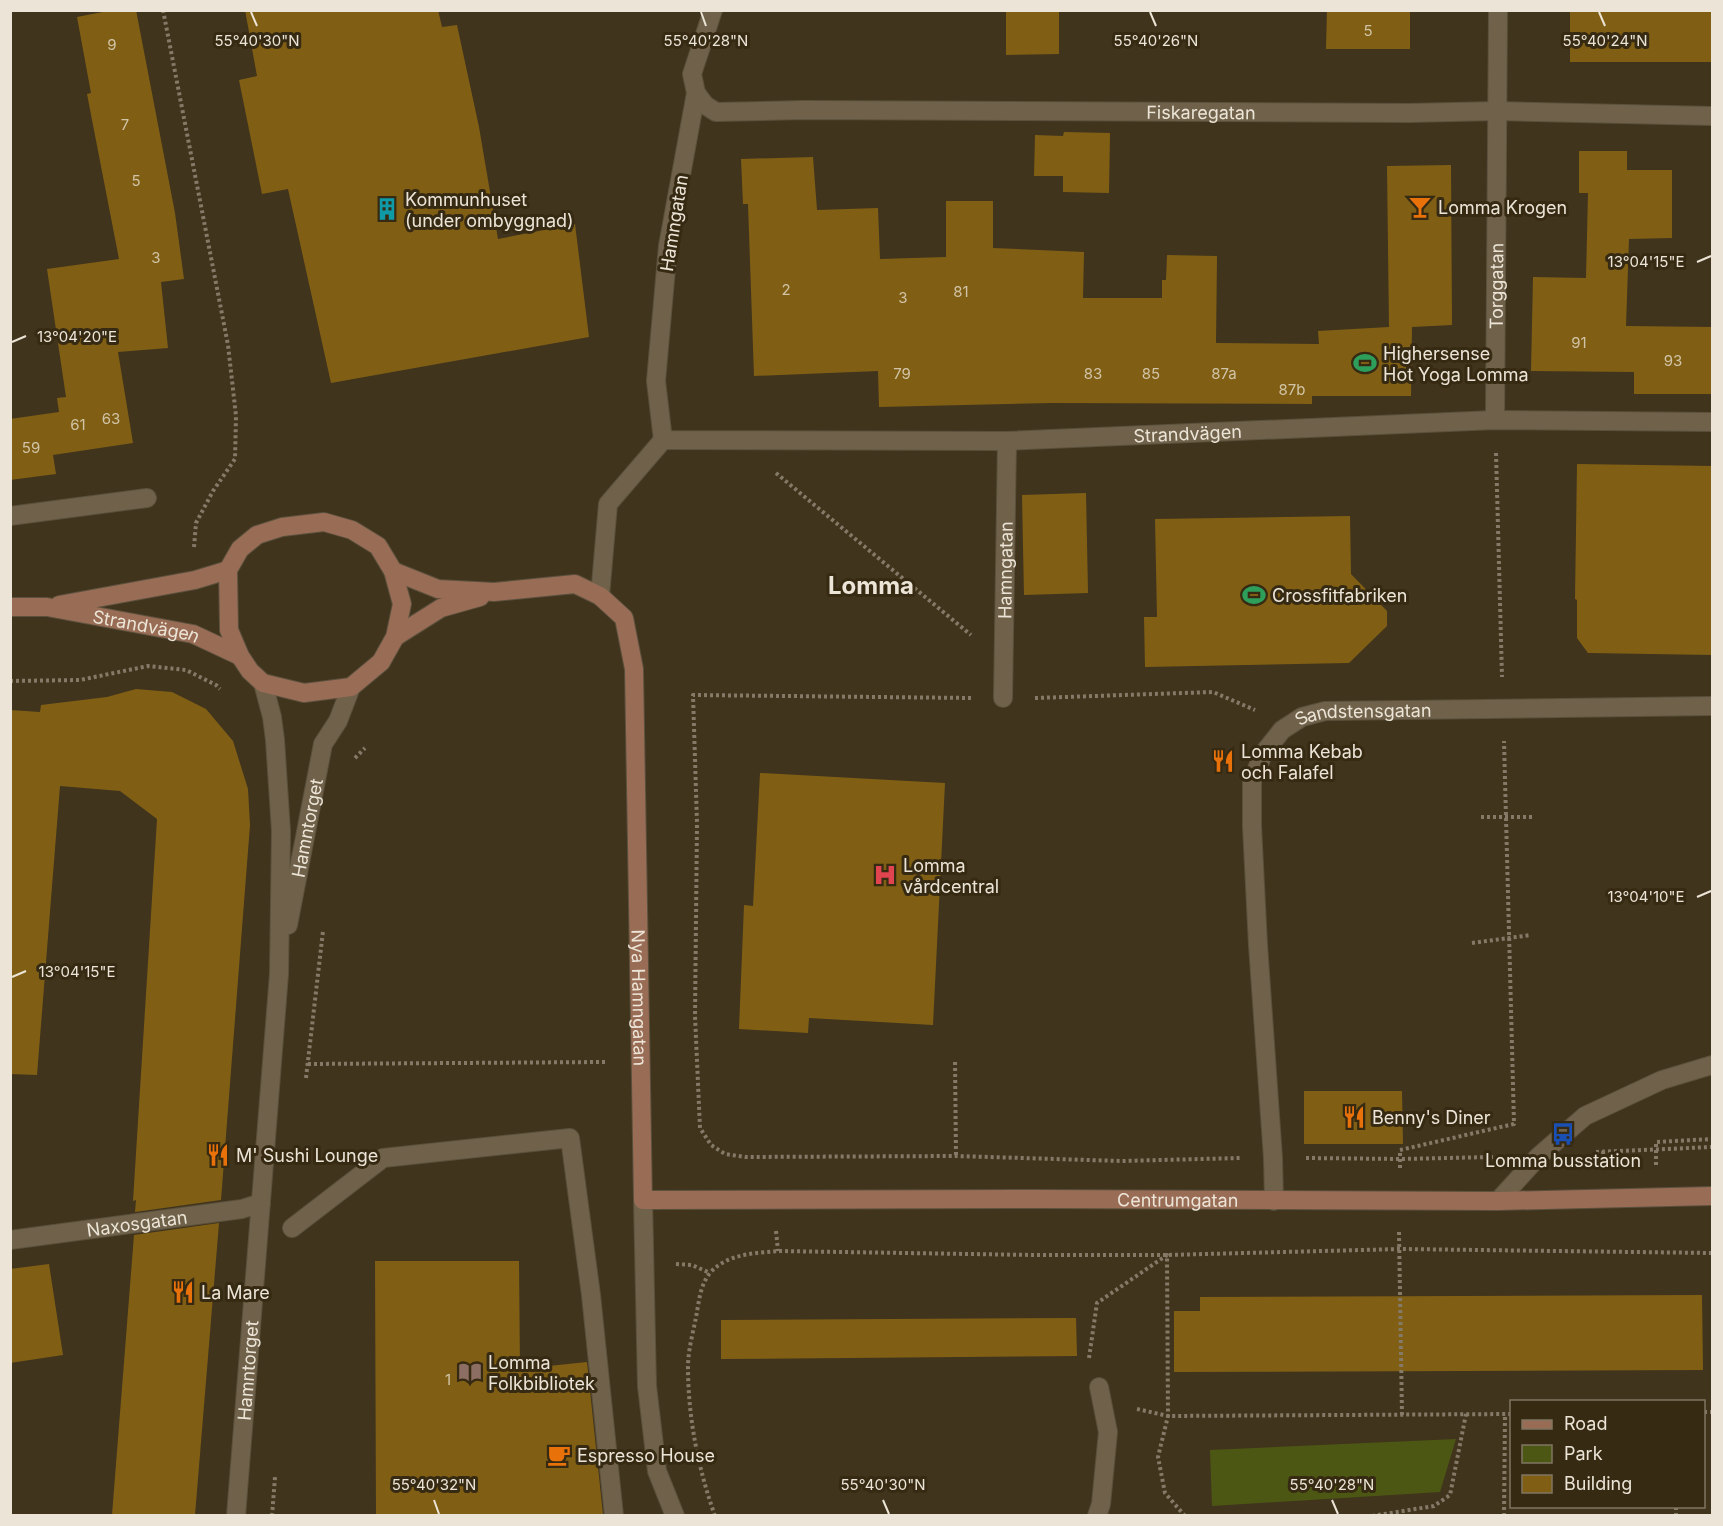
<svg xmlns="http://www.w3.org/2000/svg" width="1723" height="1526" font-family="Inter,sans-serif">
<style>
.green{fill:#4c5714}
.building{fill:#805f15}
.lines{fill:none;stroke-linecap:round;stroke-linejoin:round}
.lane-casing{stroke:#5a503c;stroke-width:20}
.street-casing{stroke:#5a503c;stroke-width:20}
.secondary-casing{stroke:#5a503c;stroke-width:20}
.path{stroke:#847a67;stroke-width:4;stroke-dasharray:3 3;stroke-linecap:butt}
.lane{stroke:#70624a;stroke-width:18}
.street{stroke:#70624a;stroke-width:18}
.secondary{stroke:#996c56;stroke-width:18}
.ticks{fill:none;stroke:#ece5d7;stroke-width:2}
.labels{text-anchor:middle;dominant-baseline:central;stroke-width:6;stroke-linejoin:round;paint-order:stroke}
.number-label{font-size:15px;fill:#d1c4a6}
.street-label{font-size:18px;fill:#ece5d7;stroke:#362a13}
.poi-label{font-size:18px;fill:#ece5d7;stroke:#362a13;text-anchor:start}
.district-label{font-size:24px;font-weight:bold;fill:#ece5d7;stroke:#362a13}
.ticks-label{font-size:15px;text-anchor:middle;fill:#ece5d7;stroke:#362a13;stroke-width:6;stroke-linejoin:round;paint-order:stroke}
</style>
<rect width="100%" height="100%" fill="#40341d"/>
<polygon class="green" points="1456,1439 1440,1492 1212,1506 1210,1450"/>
<g class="building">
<polygon points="113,10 136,10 175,213 184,279 161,282 168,348 118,352 133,443 53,455 56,474 10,480 10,419 59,412 57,398 66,397 47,269 119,259 87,94 91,93 77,17"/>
<polygon points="245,10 438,10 442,27 457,25 479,127 498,239 575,224 589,337 331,383 288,189 262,194 239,80 257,76"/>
<polygon points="1006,10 1059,10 1059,54 1006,55"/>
<polygon points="1327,10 1410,10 1410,49 1326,49"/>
<rect x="1570" y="10" width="143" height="52"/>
<polygon points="1064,132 1110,133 1109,193 1063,192 1063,176 1034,176 1035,135 1063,136"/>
<polygon points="1579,151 1627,151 1627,170 1672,170 1672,238 1629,239 1626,326 1713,327 1713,394 1634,394 1634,372 1531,371 1533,277 1586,278 1588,193 1579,193"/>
<polygon points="813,157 817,210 878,208 880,259 946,257 946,201 993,201 993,248 1084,252 1083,298 1162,298 1162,280 1166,280 1167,255 1217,256 1216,343 1319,344 1318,331 1389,327 1387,166 1451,165 1452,325 1412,327 1411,396 1312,396 1312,404 1051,403 879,407 878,371 754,376 748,204 743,204 741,159"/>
<polygon points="1577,464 1713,466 1713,655 1588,653 1577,638 1577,600 1575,599"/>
<polygon points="1086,493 1088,593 1024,595 1022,495"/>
<polygon points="1350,516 1351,574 1387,611 1387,626 1349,663 1145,667 1144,617 1157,617 1155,519"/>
<polygon points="136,689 172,692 206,709 233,741 248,789 250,825 221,1200 135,1212 136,1200 133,1201 157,819 120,791 60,786 37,1075 10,1074 10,710 40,712 41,705 107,697"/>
<polygon points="760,773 945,783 933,1025 809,1018 808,1033 739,1029 744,905 753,906"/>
<polygon points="1304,1091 1402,1091 1403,1144 1304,1144"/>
<polygon points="219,1223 195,1515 112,1515 134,1235"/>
<polygon points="375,1261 519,1261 520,1369 587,1362 603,1515 376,1515"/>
<polygon points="49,1264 63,1355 10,1363 10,1269"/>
<polygon points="1702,1295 1703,1370 1174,1372 1174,1311 1200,1311 1200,1297"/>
<polygon points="1076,1318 1077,1356 721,1359 721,1320"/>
</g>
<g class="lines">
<g class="lane-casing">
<g id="lane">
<polyline points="600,596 608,504 663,440"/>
<polyline points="1498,1201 1539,1156 1585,1116 1662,1080 1712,1065"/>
<polyline points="1097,1516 1101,1504 1108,1432 1099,1387"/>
</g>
</g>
<g class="street-casing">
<g id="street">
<path id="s1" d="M713,10L692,74L696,93L668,246L656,381L663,440L1007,441L1495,420L1712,422"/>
<path id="s2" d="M696,93L705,105L716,112L803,110L1409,113L1497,111L1712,116"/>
<path id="s3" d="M1495,420L1498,10"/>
<polyline points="10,516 147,498"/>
<path id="s4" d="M1003,698L1007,441"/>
<path id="s5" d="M288,925L323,744L338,721L351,687"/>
<polyline points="643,1200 647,1386 657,1471 675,1516"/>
<path id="s6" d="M1274,1201L1273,1158L1258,945L1252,826V781L1263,754L1282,730L1302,717L1325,711L1712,706"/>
<polyline points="292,1228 383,1158 570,1138 591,1295 614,1516"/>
<path id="s7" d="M10,1240L242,1209L261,1203"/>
<path id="s8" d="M236,1516L279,974L281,831L275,740L272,717L263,683"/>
</g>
</g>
<g class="secondary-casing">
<g id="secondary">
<polygon points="324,522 352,530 378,546 393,571 402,604 395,637 381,662 351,687 304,693 263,683 250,671 240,656 229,630 228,570 240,549 257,535 282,527"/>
<path id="s9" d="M393,571L438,589L494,592L575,584L600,596L624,618L634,669L643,1200L1037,1199L1498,1201L1712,1196"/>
<polyline points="59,605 195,580 228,570"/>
<path id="s10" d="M10,607H47L193,634L240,656"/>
<polyline points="395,637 441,608 480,597"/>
</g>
</g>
<g class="path">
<polyline points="163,10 228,345 236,416 235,459 213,491 196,523 194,547"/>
<polyline points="1496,453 1502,677"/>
<polyline points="776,473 971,635"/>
<polyline points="10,681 80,680 148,666 186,670 216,685 220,689"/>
<polyline points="971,698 693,695 697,823 695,1016 700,1128 711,1145 725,1154 745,1157 956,1156 1121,1161 1241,1158"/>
<polyline points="1035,698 1213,692 1255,710"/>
<polyline points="355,758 365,748"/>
<polyline points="1481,817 1533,817"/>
<polyline points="1472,943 1531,935"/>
<polyline points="955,1062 956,1156"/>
<polyline points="308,1064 605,1062"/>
<polyline points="306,1078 323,931"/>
<polyline points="1603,1151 1604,1165"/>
<polyline points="1596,1152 1712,1147"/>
<polyline points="1306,1158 1401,1159 1493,1157"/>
<polyline points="1656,1165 1656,1142 1712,1139"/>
<polyline points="1400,1168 1400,1150 1514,1124 1504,741"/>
<polyline points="776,1231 778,1251"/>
<polyline points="1399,1232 1402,1415"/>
<polyline points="676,1264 692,1265 710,1273"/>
<polyline points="1089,1358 1097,1303 1167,1255 1168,1416 1158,1457 1165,1493 1185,1516"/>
<polyline points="1137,1409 1168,1416 1512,1414"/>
<polyline points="1704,1412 1712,1412"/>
<polyline points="272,1516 275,1477"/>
<path d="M715,1516C698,1468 688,1417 688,1367C688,1350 693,1333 696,1317C699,1302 700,1285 710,1273C726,1254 755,1253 778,1251L1034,1255H1167L1401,1249L1712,1253"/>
<polyline points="1372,1516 1434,1506 1450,1495 1466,1414"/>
<polyline points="1504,1516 1505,1414"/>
<polyline points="1676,1516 1676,1506"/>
</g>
<use href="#lane" class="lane"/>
<use href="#street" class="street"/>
<use href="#secondary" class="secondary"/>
</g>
<path class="ticks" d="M251,12L257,26M701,12L706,26M1150,12L1156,26M1599,12L1605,26M1697,262L1711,256M12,342L26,336M1697,897L1711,891M12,977L26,971M434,1500L439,1514M883,1500L889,1514M1332,1500L1338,1514"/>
<defs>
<g id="bar-bare" transform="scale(1.8)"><path d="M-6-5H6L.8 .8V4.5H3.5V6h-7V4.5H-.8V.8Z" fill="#e8710a" stroke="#362a13" stroke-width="2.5" paint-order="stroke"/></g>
<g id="building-bare" transform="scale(1.8)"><path d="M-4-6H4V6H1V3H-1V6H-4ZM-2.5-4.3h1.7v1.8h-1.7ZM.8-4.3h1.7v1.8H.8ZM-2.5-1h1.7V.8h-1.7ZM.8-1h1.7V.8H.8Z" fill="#0f9aa8" stroke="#362a13" stroke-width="2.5" paint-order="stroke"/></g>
<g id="stadium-bare" transform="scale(1.8)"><path d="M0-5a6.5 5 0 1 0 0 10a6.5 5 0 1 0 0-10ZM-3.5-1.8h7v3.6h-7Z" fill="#2e9e5b" stroke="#362a13" stroke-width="2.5" paint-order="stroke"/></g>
<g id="restaurant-bare" transform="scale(1.8)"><path d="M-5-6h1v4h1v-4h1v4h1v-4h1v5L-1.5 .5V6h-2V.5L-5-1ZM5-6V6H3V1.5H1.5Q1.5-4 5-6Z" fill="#e8710a" stroke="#362a13" stroke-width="2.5" paint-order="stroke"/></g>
<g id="hospital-bare" transform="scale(1.8)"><path d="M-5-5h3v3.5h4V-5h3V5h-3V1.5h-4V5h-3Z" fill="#e0444e" stroke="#362a13" stroke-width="2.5" paint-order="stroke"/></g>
<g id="bus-bare" transform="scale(1.8)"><path d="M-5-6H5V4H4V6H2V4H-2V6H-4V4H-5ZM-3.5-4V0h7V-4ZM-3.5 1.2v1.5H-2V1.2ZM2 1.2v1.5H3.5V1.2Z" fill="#1a4fb4" stroke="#362a13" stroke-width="2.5" paint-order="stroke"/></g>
<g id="library-bare" transform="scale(1.8)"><path d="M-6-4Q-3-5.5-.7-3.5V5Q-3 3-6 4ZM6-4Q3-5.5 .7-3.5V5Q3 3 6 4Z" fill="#8d6e63" stroke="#362a13" stroke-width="2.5" paint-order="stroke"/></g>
<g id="cafe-bare" transform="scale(1.8)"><path d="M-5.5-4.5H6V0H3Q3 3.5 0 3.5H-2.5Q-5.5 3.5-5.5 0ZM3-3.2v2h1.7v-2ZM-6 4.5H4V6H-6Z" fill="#e8710a" stroke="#362a13" stroke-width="2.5" paint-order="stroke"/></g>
</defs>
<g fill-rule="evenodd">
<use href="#bar-bare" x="1420" y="207"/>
<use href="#building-bare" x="387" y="209"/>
<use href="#stadium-bare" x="1365" y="363"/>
<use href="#stadium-bare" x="1254" y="595"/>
<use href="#restaurant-bare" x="1223" y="761"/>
<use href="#hospital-bare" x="885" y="875"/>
<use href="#restaurant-bare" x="1354" y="1117"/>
<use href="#bus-bare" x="1563" y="1134"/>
<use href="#restaurant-bare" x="218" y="1155"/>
<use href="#restaurant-bare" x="183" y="1292"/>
<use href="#library-bare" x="470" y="1372"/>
<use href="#cafe-bare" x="559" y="1455"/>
</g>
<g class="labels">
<g class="number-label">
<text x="1368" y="30">5</text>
<text x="112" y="44">9</text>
<text x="125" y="124">7</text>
<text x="136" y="180">5</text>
<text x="156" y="257">3</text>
<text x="786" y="289">2</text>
<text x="961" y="291">81</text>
<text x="903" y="297">3</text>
<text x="1579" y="342">91</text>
<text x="1673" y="360">93</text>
<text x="902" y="373">79</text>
<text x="1093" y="373">83</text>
<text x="1151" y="373">85</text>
<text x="1224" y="373">87a</text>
<text x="1292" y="389">87b</text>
<text x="111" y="418">63</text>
<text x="78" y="424">61</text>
<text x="31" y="447">59</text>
<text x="448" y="1379">1</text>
</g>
<g class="street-label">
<text stroke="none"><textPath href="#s2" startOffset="513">Fiskaregatan</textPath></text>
<text transform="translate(674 223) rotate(-81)">Hamngatan</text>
<text stroke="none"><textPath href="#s3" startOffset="134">Torggatan</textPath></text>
<text stroke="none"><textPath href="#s1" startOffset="962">Strandvägen</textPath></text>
<text stroke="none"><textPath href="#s4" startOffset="128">Hamngatan</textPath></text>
<text stroke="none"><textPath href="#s10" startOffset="138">Strandvägen</textPath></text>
<text stroke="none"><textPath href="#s6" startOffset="566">Sandstensgatan</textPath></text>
<text stroke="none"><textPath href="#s5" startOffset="99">Hamntorget</textPath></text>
<text stroke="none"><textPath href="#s9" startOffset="627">Nya Hamngatan</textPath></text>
<text stroke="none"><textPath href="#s9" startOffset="1364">Centrumgatan</textPath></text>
<text stroke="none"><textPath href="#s7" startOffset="128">Naxosgatan</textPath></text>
<text stroke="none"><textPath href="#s8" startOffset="146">Hamntorget</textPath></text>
</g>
<g class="poi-label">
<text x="405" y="199">Kommunhuset<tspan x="405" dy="21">(under ombyggnad)</tspan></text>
<text x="1438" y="207">Lomma Krogen</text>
<text x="1383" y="353">Highersense<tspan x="1383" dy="21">Hot Yoga Lomma</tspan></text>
<text x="1272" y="595">Crossfitfabriken</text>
<text x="1241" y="751">Lomma Kebab<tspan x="1241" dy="21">och Falafel</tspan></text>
<text x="903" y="865">Lomma<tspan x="903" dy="21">vårdcentral</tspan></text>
<text x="1372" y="1117">Benny's Diner</text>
<text x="236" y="1155">M' Sushi Lounge</text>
<text x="1563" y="1160" text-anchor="middle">Lomma busstation</text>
<text x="201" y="1292">La Mare</text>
<text x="488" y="1362">Lomma<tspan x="488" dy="21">Folkbibliotek</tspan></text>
<text x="577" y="1455">Espresso House</text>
</g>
<g class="district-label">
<text x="871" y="585">Lomma</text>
</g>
</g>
<g class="ticks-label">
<text x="257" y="46">55°40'30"N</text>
<text x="706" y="46">55°40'28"N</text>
<text x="1156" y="46">55°40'26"N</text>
<text x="1605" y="46">55°40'24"N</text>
<text x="1646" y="267">13°04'15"E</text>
<text x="77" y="342">13°04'20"E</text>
<text x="1646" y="902">13°04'10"E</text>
<text x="77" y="977">13°04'15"E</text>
<text x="434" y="1490">55°40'32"N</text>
<text x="883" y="1490">55°40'30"N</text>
<text x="1332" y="1490">55°40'28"N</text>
</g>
<rect width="1723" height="1526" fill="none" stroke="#ece5d7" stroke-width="24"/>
<rect x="1510" y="1400" width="195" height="108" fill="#362a13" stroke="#7f7561" stroke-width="1.5"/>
<rect x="1522" y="1420" width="30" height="9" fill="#996c56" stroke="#7f7561" stroke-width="1.5"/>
<text x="1564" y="1430" font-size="18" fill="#ece5d7">Road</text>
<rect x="1522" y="1445" width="30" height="18" fill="#4c5714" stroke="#7f7561" stroke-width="1.5"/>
<text x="1564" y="1460" font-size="18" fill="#ece5d7">Park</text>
<rect x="1522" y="1475" width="30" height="18" fill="#805f15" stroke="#7f7561" stroke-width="1.5"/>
<text x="1564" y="1490" font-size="18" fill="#ece5d7">Building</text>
</svg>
